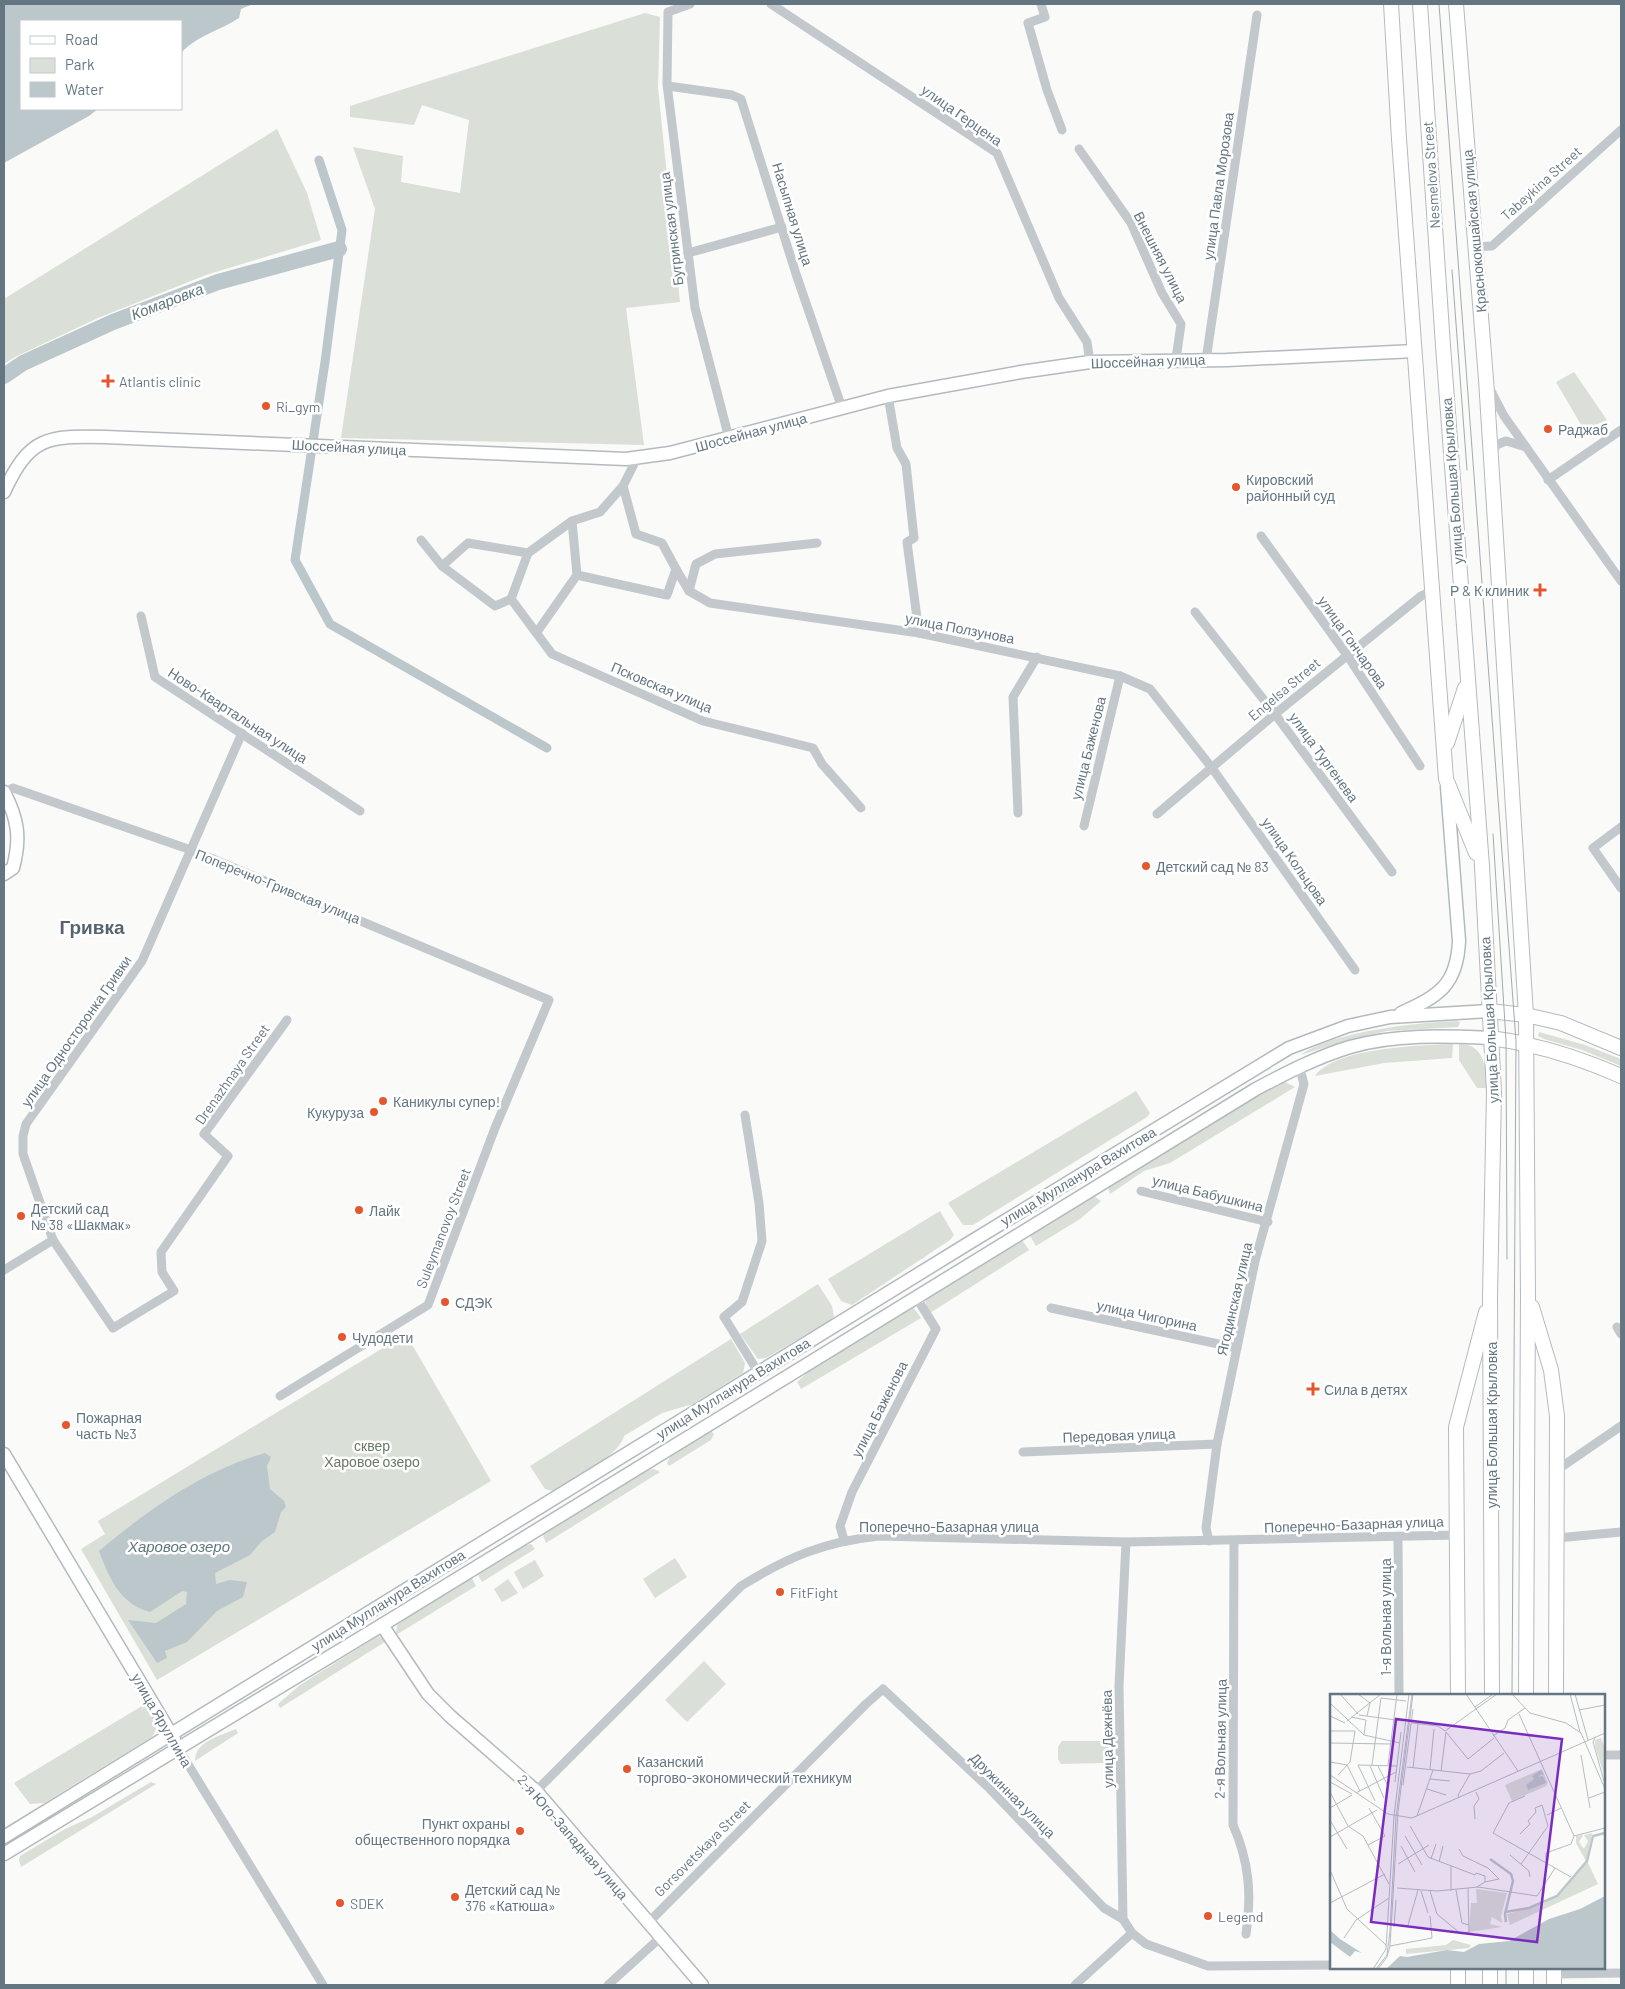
<svg xmlns="http://www.w3.org/2000/svg" width="1625" height="1989" font-family="Barlow,sans-serif">
<style>
.green{fill:#dadfd7}
.water{fill:#bbc7cb}
.lines{fill:none;stroke-linecap:round;stroke-linejoin:round}
.canal{stroke:#bbc7cb;stroke-width:9}
.river{stroke:#bbc7cb;stroke-width:16}
.secondary-casing{stroke:#b3babf;stroke-width:15}
.primary-casing{stroke:#b5babe;stroke-width:16}
.street{stroke:#c3c8cc;stroke-width:9}
.secondary{stroke:#fff;stroke-width:12}
.primary{stroke:#fff;stroke-width:14}
.tram{stroke:#a2aab0;stroke-width:1}
.poi-dot{fill:#e4572e;stroke:#fff;stroke-width:2}
.labels{text-anchor:middle;dominant-baseline:central;stroke-width:5;stroke-linejoin:round;paint-order:stroke}
.street-label{font-size:14px;fill:#657683;stroke:#fff}
.poi-label{font-size:14px;fill:#657683;stroke:#fff;text-anchor:start}
.park-label{font-size:14px;fill:#687a64;stroke:#fff}
.water-label{font-size:15px;font-style:italic;fill:#60757c;stroke:#fff}
.district-label{font-size:19px;font-weight:bold;fill:#57646e;stroke:#fff}
.inset-river{fill:none;stroke:#bbc7cb;stroke-width:2.5}
.inset-road{fill:none;stroke:#b5bdc2;stroke-width:1}
.view{fill:#7b2cbf;fill-opacity:0.15;stroke:#7b2cbf;stroke-width:2.5}
.inset-edge{fill:none;stroke:#657683;stroke-width:2.5}
</style>
<rect width="100%" height="100%" fill="#fafaf8"/>
<g class="green">
<polygon points="645,13 660,17 658,88 680,302 626,308 644,445 341,438 375,209 353,147 403,156 401,182 460,193 469,120 422,105 414,125 350,117 350,106"/>
<polygon points="277,129 307,193 321,240 206,275 98,318 15,357 4,364 4,299"/>
<polygon points="1574,372 1607,420 1584,430 1556,382"/>
<path d="M1457,1021L1460,1022L1458,1027L1387,1031L1356,1038L1300,1055C1335,1031 1414,1023 1457,1021Z"/>
<polygon points="1539,1032 1585,1045 1621,1059 1621,1066 1582,1050 1544,1039 1538,1036"/>
<path d="M1453,1044L1452,1058L1384,1063L1315,1076C1334,1048 1420,1045 1453,1044Z"/>
<path d="M1459,1044C1485,1044 1486,1068 1487,1088H1477L1459,1060Z"/>
<polygon points="1285,1082 1295,1087 1170,1163 1144,1171 1110,1194 1108,1187 1234,1108"/>
<polygon points="1136,1091 1150,1113 1147,1117 973,1225 963,1225 948,1203"/>
<polygon points="1094,1196 1101,1201 1080,1219 1036,1246 1029,1234"/>
<polygon points="940,1211 954,1235 950,1240 852,1305 841,1301 828,1279"/>
<polygon points="1022,1240 1029,1250 930,1313 925,1301 929,1297"/>
<polygon points="818,1284 832,1306 834,1316 832,1319 766,1358 758,1359 740,1334"/>
<polygon points="913,1307 921,1318 801,1389 797,1382 816,1365"/>
<polygon points="406,1334 491,1481 157,1680 81,1549 105,1534 98,1521"/>
<path d="M731,1339L745,1363L743,1373L693,1404L662,1413L624,1436C618,1458 572,1479 553,1491L545,1489L530,1466Z"/>
<polygon points="711,1431 714,1434 711,1440 669,1466 667,1463 670,1457"/>
<polygon points="654,1469 660,1472 546,1543 543,1536 546,1532 647,1470"/>
<polygon points="531,1544 535,1549 482,1582 478,1575 525,1545"/>
<polygon points="675,1558 687,1577 655,1598 643,1579"/>
<polygon points="535,1560 544,1576 523,1589 514,1572"/>
<polygon points="472,1578 476,1586 396,1635 397,1625 401,1621"/>
<polygon points="508,1579 518,1593 502,1602 494,1589"/>
<polygon points="378,1636 388,1640 280,1708 278,1704 300,1685"/>
<polygon points="704,1661 726,1684 687,1722 665,1700"/>
<path d="M147,1703C156,1717 161,1723 152,1737L44,1803L30,1804L14,1783Z"/>
<path d="M236,1729L238,1733L195,1761C195,1741 220,1736 236,1729Z"/>
<polygon points="1062,1741 1105,1741 1109,1745 1109,1758 1106,1763 1061,1764 1058,1759 1058,1747"/>
<polygon points="151,1782 156,1784 21,1867 19,1860 20,1856 65,1829 92,1817"/>
</g>
<g class="water">
<path d="M4,4H253L241,9L239,18C219,31 198,35 181,53V21H21V109H98L89,116L4,163Z"/>
<path d="M265,1453L271,1457L267,1466L270,1489L284,1501L286,1507L281,1512L275,1532L262,1541L250,1555L215,1573L216,1584L230,1580L247,1582L243,1597L217,1611L187,1642L165,1651L167,1658L157,1663L128,1620L156,1623L186,1604L187,1592L182,1591L150,1612C120,1604 109,1578 99,1551C148,1510 202,1471 265,1453Z"/>
</g>
<g class="lines">
<polyline class="canal" points="319,160 342,230 325,362 295,560 330,624 547,748"/>
<polyline class="river" points="4,376 23,363 113,322 218,282 339,249"/>
<g class="secondary-casing">
<g id="secondary">
<path d="M4,492C30,436 47,436 105,437L626,459L670,453L888,396L1021,372L1090,362L1227,360L1415,351"/>
<path d="M4,792C18,819 21,838 13,868L4,874"/>
<path d="M1401,1013C1439,996 1457,985 1459,941L1447,787"/>
<polyline points="4,1454 174,1739"/>
<polyline points="382,1625 428,1694 450,1716 536,1791 702,1985"/>
<polyline points="4,1837 969,1243 1289,1048 1348,1026 1390,1017 1489,1011"/>
<path d="M4,1854L382,1625L1256,1089C1286,1073 1317,1057 1350,1047C1395,1034 1444,1036 1490,1038"/>
</g>
</g>
<g class="primary-casing">
<g id="primary">
<polyline points="1391,4 1399,139 1446,779 1476,853"/>
<polyline points="1420,4 1443,346 1482,866 1494,1092 1490,1297 1492,1695"/>
<polyline points="1456,4 1486,379 1526,1015 1528,1296 1526,1695"/>
<polyline points="1447,743 1465,688"/>
<polyline points="1489,1011 1526,1015 1561,1023 1621,1048"/>
<path d="M1490,1038C1537,1044 1578,1057 1621,1076"/>
<polyline points="1532,1307 1551,1370 1557,1416 1556,1695"/>
<polyline points="1458,1695 1456,1427 1486,1312"/>
<polyline points="1526,1968 1526,1985"/>
<polyline points="1458,1985 1458,1968"/>
<polyline points="1490,1985 1490,1968"/>
<polyline points="1554,1985 1554,1968"/>
</g>
</g>
<g class="street">
<polyline points="690,4 668,12 667,84 695,308 729,438"/>
<polyline points="771,4 997,153 1059,298 1087,342 1090,362"/>
<polyline points="1041,4 1045,17 1028,23 1047,90 1062,130"/>
<polyline points="668,86 732,95 741,99 796,274 842,408"/>
<polyline points="1079,149 1131,223 1162,293 1181,324 1176,359"/>
<polyline points="1475,247 1492,246 1621,130"/>
<polyline points="688,253 782,227"/>
<polyline points="1206,360 1257,15"/>
<polyline points="1490,389 1504,416 1621,581"/>
<polyline points="888,396 897,448 906,464 914,538 907,542 919,633"/>
<polyline points="1493,455 1496,445 1506,441 1526,447"/>
<polyline points="637,458 623,486 600,512 572,521 577,575 667,595 676,569 689,591 710,603 919,633 1120,676 1150,689 1212,768 1355,970"/>
<polyline points="1548,480 1621,430"/>
<polyline points="623,486 636,534 662,543 676,569"/>
<polyline points="572,521 528,553 468,543 442,566 495,606 511,599 552,654 703,721 813,748 822,764 861,808"/>
<polyline points="1261,536 1347,655 1420,766"/>
<polyline points="421,540 442,566"/>
<polyline points="689,591 696,564 715,554 817,543"/>
<polyline points="511,599 528,553"/>
<polyline points="1195,612 1275,714 1392,872"/>
<polyline points="141,616 155,677 360,811"/>
<polyline points="537,632 577,575"/>
<polyline points="242,733 142,961 26,1124 23,1136 23,1154 53,1240 113,1328 174,1291 162,1272 161,1252 228,1156 204,1134 287,1020"/>
<polyline points="4,793 13,788 191,850 549,1000 495,1128 428,1305 280,1396"/>
<polyline points="1018,813 1013,697 1037,657"/>
<polyline points="1157,814 1275,714 1421,596 1432,591"/>
<polyline points="1084,826 1120,676"/>
<polyline points="1621,827 1593,848 1621,888"/>
<polyline points="745,1115 759,1203 762,1241 742,1302 724,1317 758,1372"/>
<polyline points="1141,1191 1268,1222"/>
<polyline points="4,1270 53,1240"/>
<polyline points="1051,1308 1237,1348"/>
<polyline points="1617,1327 1621,1334"/>
<polyline points="1023,1452 1217,1444"/>
<polyline points="1557,1470 1621,1426"/>
<polyline points="1398,1538 1399,1695"/>
<polyline points="1557,1538 1621,1532"/>
<polyline points="844,1540 840,1526 852,1492 936,1329 916,1297"/>
<polyline points="1209,1541 1206,1528 1217,1444 1255,1261 1304,1084 1299,1066"/>
<path d="M1234,1541L1233,1825C1249,1861 1252,1895 1246,1934"/>
<polyline points="1126,1542 1119,1686 1123,1919 1132,1933 1146,1944 1208,1966 1331,1965"/>
<polyline points="178,1748 323,1985"/>
<polyline points="1604,1755 1621,1755"/>
<path d="M536,1791L741,1586C788,1557 823,1542 879,1536L1126,1542L1458,1535"/>
<polyline points="648,1923 866,1704 883,1689 988,1787 1104,1908 1123,1919"/>
<polyline points="1554,1974 1621,1973"/>
<polyline points="608,1985 661,1937"/>
<polyline points="1075,1985 1132,1933"/>
</g>
<use href="#secondary" class="secondary"/>
<use href="#primary" class="primary"/>
<g class="tram">
<polyline points="1439,4 1516,1041 1512,1695"/>
<polyline points="1452,270 1467,470"/>
<polyline points="1493,834 1506,1040 1507,1259"/>
<polyline points="1506,1985 1506,1968"/>
</g>
</g>
<g class="poi-dot">
<path d="M105.5 373.5h5v5h5v5h-5v5h-5v-5h-5v-5h5z"/>
<circle cx="266" cy="406" r="5"/>
<circle cx="1548" cy="429" r="5"/>
<circle cx="1236" cy="487" r="5"/>
<path d="M1537.5 582.5h5v5h5v5h-5v5h-5v-5h-5v-5h5z"/>
<circle cx="1146" cy="866" r="5"/>
<circle cx="383" cy="1101" r="5"/>
<circle cx="374" cy="1112" r="5"/>
<circle cx="359" cy="1210" r="5"/>
<circle cx="21" cy="1216" r="5"/>
<circle cx="445" cy="1302" r="5"/>
<circle cx="342" cy="1337" r="5"/>
<path d="M1310.5 1381.5h5v5h5v5h-5v5h-5v-5h-5v-5h5z"/>
<circle cx="66" cy="1425" r="5"/>
<circle cx="780" cy="1592" r="5"/>
<circle cx="627" cy="1769" r="5"/>
<circle cx="520" cy="1831" r="5"/>
<circle cx="455" cy="1897" r="5"/>
<circle cx="340" cy="1903" r="5"/>
<circle cx="1208" cy="1916" r="5"/>
</g>
<g class="labels">
<g class="street-label">
<text transform="translate(962 115) rotate(35)">улица Герцена</text>
<text transform="translate(1431 175) rotate(-94)">Nesmelova Street</text>
<text transform="translate(1541 183) rotate(-42)">Tabeykina Street</text>
<text transform="translate(1218 186) rotate(-82)">улица Павла Морозова</text>
<text transform="translate(793 214) rotate(73)">Насыпная улица</text>
<text transform="translate(671 229) rotate(-97)">Бугринская улица</text>
<text transform="translate(1474 231) rotate(-95)">Краснококшайская улица</text>
<text transform="translate(1161 257) rotate(63)">Внешняя улица</text>
<text transform="translate(1148 361) rotate(-2)">Шоссейная улица</text>
<text transform="translate(751 432) rotate(-15)">Шоссейная улица</text>
<text transform="translate(349 447) rotate(3)">Шоссейная улица</text>
<text transform="translate(1452 481) rotate(-94)">улица Большая Крыловка</text>
<text transform="translate(960 628) rotate(11)">улица Ползунова</text>
<text transform="translate(1353 642) rotate(55)">улица Гончарова</text>
<text transform="translate(662 687) rotate(23)">Псковская улица</text>
<text transform="translate(1284 689) rotate(-40)">Engelsa Street</text>
<text transform="translate(238 715) rotate(33)">Ново-Квартальная улица</text>
<text transform="translate(1088 748) rotate(-76)">улица Баженова</text>
<text transform="translate(1324 757) rotate(54)">улица Тургенева</text>
<text transform="translate(1295 861) rotate(55)">улица Кольцова</text>
<text transform="translate(278 886) rotate(22)">Поперечно-Гривская улица</text>
<text transform="translate(1489 1020) rotate(-93)">улица Большая Крыловка</text>
<text transform="translate(76 1031) rotate(-55)">улица Односторонка Гривки</text>
<text transform="translate(232 1074) rotate(-55)">Drenazhnaya Street</text>
<text transform="translate(1078 1176) rotate(-31)">улица Мулланура Вахитова</text>
<text transform="translate(1208 1193) rotate(14)">улица Бабушкина</text>
<text transform="translate(443 1228) rotate(-69)">Suleymanovoy Street</text>
<text transform="translate(1234 1299) rotate(-77)">Ягодинская улица</text>
<text transform="translate(1147 1315) rotate(12)">улица Чигорина</text>
<text transform="translate(733 1388) rotate(-32)">улица Мулланура Вахитова</text>
<text transform="translate(879 1409) rotate(-63)">улица Баженова</text>
<text transform="translate(1491 1425) rotate(-90)">улица Большая Крыловка</text>
<text transform="translate(1119 1435) rotate(-2)">Передовая улица</text>
<text transform="translate(1354 1524) rotate(-2)">Поперечно-Базарная улица</text>
<text x="949" y="1526">Поперечно-Базарная улица</text>
<text transform="translate(388 1600) rotate(-32)">улица Мулланура Вахитова</text>
<text transform="translate(1385 1617) rotate(-90)">1-я Вольная улица</text>
<text transform="translate(162 1720) rotate(60)">улица Яруллина</text>
<text transform="translate(1107 1739) rotate(-91)">улица Дежнёва</text>
<text transform="translate(1220 1739) rotate(-89)">2-я Вольная улица</text>
<text transform="translate(1013 1795) rotate(45)">Дружинная улица</text>
<text transform="translate(573 1837) rotate(49)">2-я Юго-Западная улица</text>
<text transform="translate(702 1848) rotate(-45)">Gorsovetskaya Street</text>
</g>
<g class="poi-label">
<text x="119" y="381">Atlantis clinic</text>
<text x="276" y="406">Ri_gym</text>
<text x="1558" y="429">Раджаб</text>
<text x="1246" y="479">Кировский<tspan x="1246" dy="16">районный суд</tspan></text>
<text x="1529" y="590" text-anchor="end">Р &amp; К клиник</text>
<text x="1156" y="866">Детский сад № 83</text>
<text x="393" y="1101">Каникулы супер!</text>
<text x="364" y="1112" text-anchor="end">Кукуруза</text>
<text x="31" y="1208">Детский сад<tspan x="31" dy="16">№ 38 «Шакмак»</tspan></text>
<text x="369" y="1210">Лайк</text>
<text x="455" y="1302">СДЭК</text>
<text x="352" y="1337">Чудодети</text>
<text x="1324" y="1389">Сила в детях</text>
<text x="76" y="1417">Пожарная<tspan x="76" dy="16">часть №3</tspan></text>
<text x="790" y="1592">FitFight</text>
<text x="637" y="1761">Казанский<tspan x="637" dy="16">торгово-экономический техникум</tspan></text>
<text x="510" y="1823" text-anchor="end">Пункт охраны<tspan x="510" dy="16">общественного порядка</tspan></text>
<text x="465" y="1889">Детский сад №<tspan x="465" dy="16">376 «Катюша»</tspan></text>
<text x="350" y="1903">SDEK</text>
<text x="1218" y="1916">Legend</text>
</g>
<g class="park-label">
<text x="372" y="1445">сквер<tspan x="372" dy="16">Харовое озеро</tspan></text>
</g>
<g class="water-label">
<text transform="translate(167 301) rotate(-21)">Комаровка</text>
<text x="179" y="1546">Харовое озеро</text>
</g>
<g class="district-label">
<text x="92" y="926">Гривка</text>
</g>
</g>
<g transform="translate(1330 1694)">
<rect width="275" height="275" fill="#fafaf8"/>
<path d="M271,44L275,54V84L265,52V46ZM212,75L218,89L216,92L182,107L175,91ZM262,139L256,167L246,149V142L253,141L249,148L254,155L258,147L254,141ZM257,167L268,190L180,231L177,220L210,211L228,202ZM146,195L177,199L171,222L172,229L162,223L160,230L172,233L139,238L141,209H147ZM123,246L141,251L139,254L76,260V255L116,251Z" fill="#dadfd7"/>
<path d="M211,76L214,81L211,80L208,83L213,82L216,89L198,96L196,91L204,85L202,82ZM275,202V275H56L70,262L77,263L117,256L134,258L149,250L179,247L219,225L250,215ZM0,236L10,245L32,259L25,257L20,263L0,248Z" fill="#bbc7cb"/>
<path class="inset-river" d="M160,165L181,180L183,187L175,220L176,228M175,218L199,214L227,202L257,167L263,142L275,139"/>
<path class="inset-road" d="M10,0L28,20M28,0L40,9L37,22M136,0L188,77M182,0L200,19L236,29L251,39L275,95M240,0L250,38M245,0L258,46M51,4L76,7M0,9L34,41L70,49M145,13L163,0M249,16L275,11M189,20L244,142M29,21L73,27M0,22L15,29M21,23L36,26L34,41M17,27L51,0M82,29L108,32L115,37M0,37H25L20,68L8,81M115,37L167,0M116,38L138,65L164,44M163,42L175,34L178,26L195,14M265,44L263,48L274,87M0,49L61,50M251,61L260,114M0,68L17,71M17,71L30,97M42,71L51,4M58,71L67,0M40,72L54,104M48,72L58,92M77,73L140,80L151,77L174,59M83,74L88,30M100,75L104,35M111,77L116,38M0,81L58,120L82,124L275,39M100,85L120,87M0,88L22,100M65,88L71,38M73,91L83,15M97,95L116,101M0,98L18,132L33,142L59,190M26,99L66,78M195,102L179,109L163,139L241,183M129,104L128,101L140,80M259,104L275,98M45,107L28,71L67,72M0,114L22,101M217,121L231,114M87,122L103,76M145,125L144,112L149,105L146,98M0,126L17,155M80,132L98,163L145,181L146,179L155,182V188L147,193M190,140L200,130L198,127L206,118L205,114L212,111L218,132L191,170M75,142L92,171M244,142L275,134M0,143L47,116M38,151L55,142L39,114M71,152L85,178M129,155L133,162L158,174L169,185L155,188M180,161L199,177L200,183M101,165L106,150M216,167V159L241,150L244,142M109,168L113,152M68,170L99,151M121,172V197M0,176L17,215L56,251M67,194L107,197L148,193L207,202L225,174M126,196L132,229L139,231M91,197L98,219M100,197L107,220L131,240L139,238L138,194M0,209L55,180M78,231L88,196M64,233L66,206M14,244L26,226L59,204M60,252L102,244L100,222M43,275L56,255L64,122L79,0M46,275L57,261L60,237L66,123L82,0M48,275L57,263L60,252L68,118L83,0"/>
<path class="view" d="M66,25L232,45L207,248L41,228Z"/>
<rect width="275" height="275" class="inset-edge"/>
</g>
<rect width="1625" height="1989" fill="none" stroke="#657683" stroke-width="10"/>
<rect x="20" y="20" width="162" height="90" fill="#ffffff" stroke="#c1c8cd"/>
<rect x="30" y="36" width="25" height="8" fill="#ffffff" stroke="#c1c8cd"/>
<text x="65" y="45" font-size="15" fill="#657683">Road</text>
<rect x="30" y="58" width="25" height="15" fill="#dadfd7" stroke="#c1c8cd"/>
<text x="65" y="70" font-size="15" fill="#657683">Park</text>
<rect x="30" y="82" width="25" height="15" fill="#bbc7cb" stroke="#c1c8cd"/>
<text x="65" y="95" font-size="15" fill="#657683">Water</text>
</svg>
